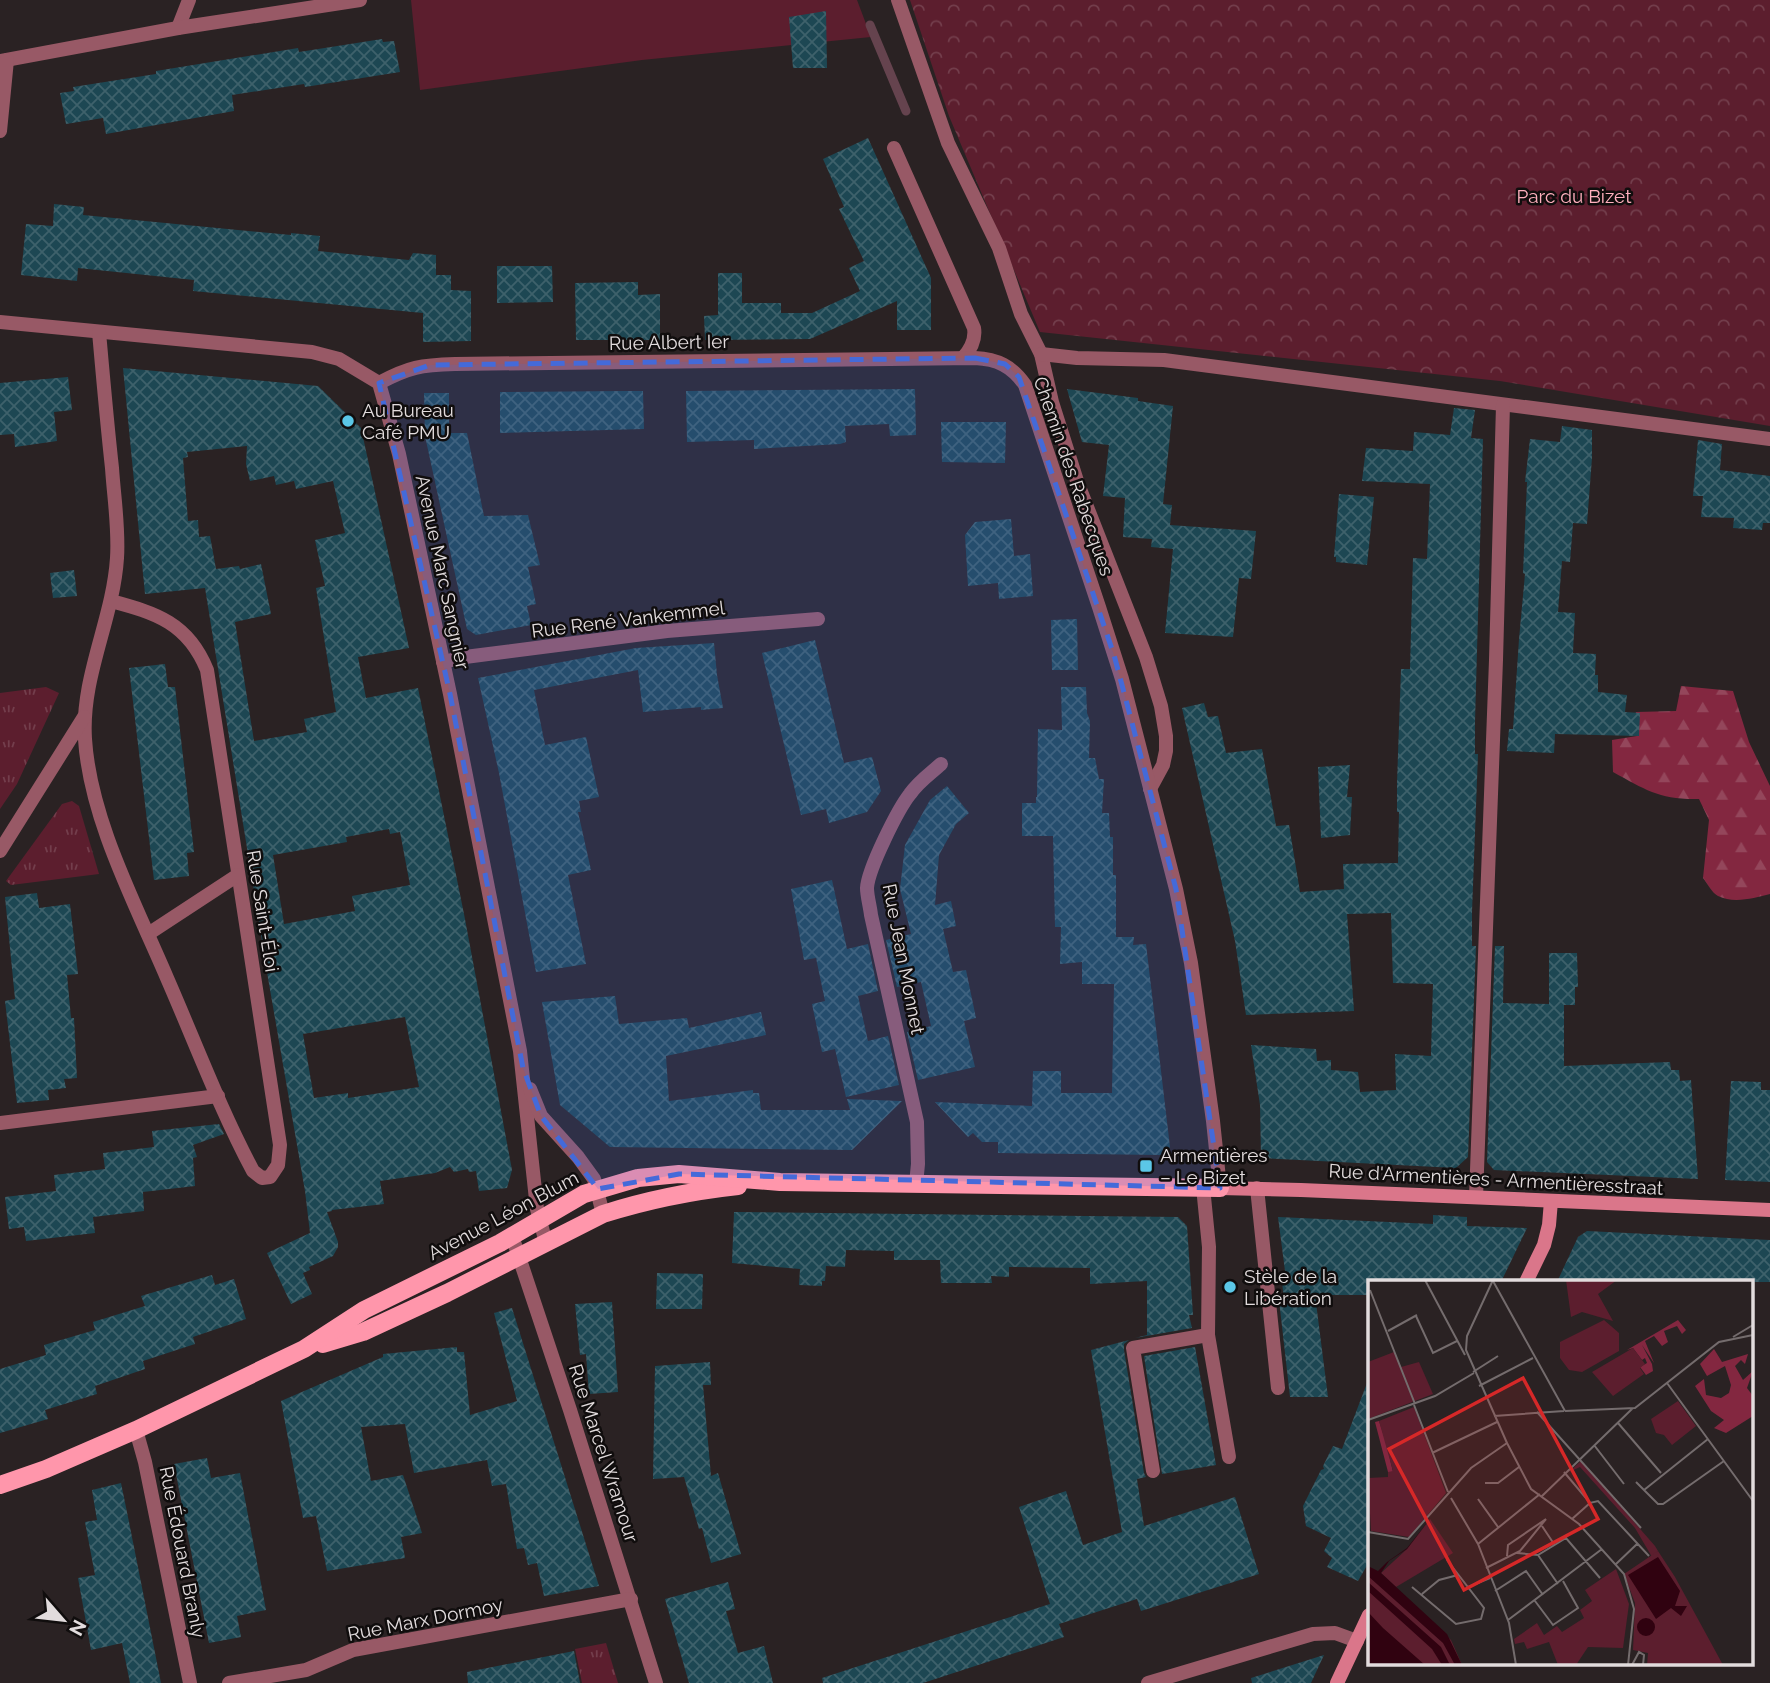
<svg xmlns="http://www.w3.org/2000/svg" width="1770" height="1683" font-family="Raleway,sans-serif">
<style>
.grass{fill:url(#grass-tufts)}
.forest{fill:url(#forest-firs)}
.park{fill:url(#park-crowns)}
.garden{fill:#5c1e2e}
.lines{fill:none;stroke-linecap:round;stroke-linejoin:round}
.stream{stroke:#65434e;stroke-width:9}
.building{fill:url(#building-cross-hatch);fill-rule:evenodd}
.lane{stroke:#985966;stroke-width:14}
.street{stroke:#985966;stroke-width:14}
.secondary{stroke:#da768a;stroke-width:14}
.primary{stroke:#ff96ab;stroke-width:18}
.marked{fill:#446ad9;fill-opacity:0.2;stroke:#446ad9;stroke-width:5;stroke-dasharray:14 9;stroke-linejoin:round}
.poi-dot{fill:#5bc7e7;stroke:#100d0d;stroke-width:2.5}
.labels{text-anchor:middle;dominant-baseline:central;stroke-width:5;stroke-linejoin:round;paint-order:stroke}
.park-label{font-size:19px;fill:#ffb0be;stroke:#100d0d}
.street-label{font-size:19px;fill:#e2dcdd;stroke:#100d0d}
.poi-label{font-size:19px;fill:#e2dcdd;stroke:#100d0d;text-anchor:start}
.inset-road{fill:none;stroke:#746c6d;stroke-width:2}
.view{fill:#d62828;fill-opacity:0.15;stroke:#d62828;stroke-width:3.5}
.inset-edge{fill:none;stroke:#e2dcdd;stroke-width:3.5}
</style>
<defs>
<pattern id="grass-tufts" width="24" height="20" patternUnits="userSpaceOnUse" patternTransform="scale(1.75)"><rect width="24" height="20" fill="#5c1e2e"/><path d="M3 7l-1-3M5 7V3M7 7l1-3M15 17l-1-3M17 17v-4M19 17l1-3" fill="none" stroke="#733e4c"/></pattern>
<pattern id="forest-firs" width="22" height="20" patternUnits="userSpaceOnUse" patternTransform="scale(1.75)"><rect width="22" height="20" fill="#832740"/><path d="M5 1l3.5 6h-7zM16 11l3.5 6h-7z" fill="#94465b"/></pattern>
<pattern id="park-crowns" width="20" height="18" patternUnits="userSpaceOnUse" patternTransform="scale(1.75)"><rect width="20" height="18" fill="#5c1e2e"/><path d="M2 6a3 3 0 1 1 6 0M12 15a3 3 0 1 1 6 0" fill="none" stroke="#733e4c"/></pattern>
<pattern id="building-cross-hatch" width="8" height="8" patternUnits="userSpaceOnUse" patternTransform="scale(1.75)"><rect width="8" height="8" fill="#1d4753"/><path d="M0 0l8 8M0 8l8-8" fill="none" stroke="#3e616b"/></pattern>
</defs>
<rect width="100%" height="100%" fill="#2a2223"/>
<g class="grass">
<polygon points="46,687 59,693 17,784 0,809 0,693"/>
<polygon points="72,801 79,806 99,874 11,885 6,881 62,804"/>
<polygon points="606,1643 618,1683 582,1683 575,1649"/>
</g>
<path class="forest" d="M1681,686L1733,691L1749,742L1770,786V894C1754,898 1734,904 1718,896C1712,893 1707,883 1703,878L1709,820L1699,799C1660,800 1646,790 1613,772L1612,740L1637,736L1636,712L1676,711Z"/>
<polygon class="park" points="910,0 1770,0 1770,426 1500,381 1040,332 949,116"/>
<polygon class="garden" points="411,0 857,0 871,37 642,60 420,90"/>
<g class="lines">
<polyline class="stream" points="870,25 906,111"/>
</g>
<g class="building">
<polygon points="826,11 827,68 793,68 789,17"/>
<polygon points="382,39 383,42 394,41 400,72 305,87 304,84 232,95 234,111 106,134 103,118 66,124 60,93 74,91 73,87 156,74 156,71 298,48 299,52"/>
<polygon points="868,138 931,278 931,330 897,330 897,301 810,339 705,340 704,316 718,315 718,273 742,273 742,303 781,303 781,313 812,313 860,291 849,268 864,261 839,209 844,207 823,159"/>
<polygon points="54,204 84,207 83,215 291,235 291,233 320,236 318,251 409,260 413,253 436,255 436,275 451,275 451,290 471,291 471,341 423,342 423,313 193,291 194,280 78,268 77,281 21,275 26,224 53,226"/>
<polygon points="497,266 552,266 553,302 497,303"/>
<polygon points="638,282 638,295 660,294 660,340 576,340 575,283"/>
<path d="M123,368L318,386L361,428L409,648L358,657L366,698L418,688L464,914L512,1170L507,1188L479,1191L476,1171L469,1172L468,1169L454,1172L450,1167L435,1173L380,1181L384,1204L332,1210V1211L327,1212L338,1242V1247L333,1256L309,1267L310,1270L303,1273L312,1294L291,1304L267,1253L310,1233L305,1191L268,978L205,588L145,594ZM247,446L246,464L250,481L274,476L276,485L294,481L296,489L333,481L345,533L315,540L325,586L316,588L336,712L304,719L307,732L254,741L235,622L271,614L261,564L240,569L239,566L216,569L210,536L199,537L198,520L188,521L183,458L188,457L187,452ZM389,829L390,834L400,832L410,885L352,896L355,911L284,924L273,855L347,842L346,837ZM405,1017L419,1087L348,1098V1093L314,1098L303,1034Z"/>
<polygon points="68,377 72,410 54,412 57,441 15,447 14,434 0,435 0,383"/>
<polygon points="915,389 916,435 890,436 889,424 845,426 846,442 840,444 754,449 754,440 687,442 686,391"/>
<polygon points="1067,389 1138,398 1138,401 1173,406 1163,504 1172,505 1170,525 1256,531 1251,579 1239,578 1233,637 1165,633 1173,549 1151,547 1152,539 1123,537 1125,498 1103,496 1109,445 1082,442"/>
<polygon points="626,391 643,391 644,429 500,433 500,392"/>
<polygon points="424,393 449,393 449,433 467,433 484,516 528,515 540,565 528,567 536,604 527,606 531,625 476,635 467,629 425,436"/>
<polygon points="1454,408 1475,410 1471,438 1483,439 1475,722 1475,754 1478,754 1472,912 1472,946 1476,946 1468,1157 1456,1168 1261,1158 1260,1105 1251,1045 1316,1049 1317,1061 1331,1060 1331,1070 1358,1072 1360,1092 1396,1090 1395,1054 1431,1056 1431,1054 1433,984 1393,983 1391,913 1347,914 1354,1011 1246,1015 1235,941 1182,708 1204,703 1208,717 1218,716 1226,753 1262,749 1276,826 1289,825 1300,892 1344,889 1343,864 1398,863 1399,812 1397,812 1397,783 1401,669 1410,669 1413,558 1427,559 1430,484 1362,481 1366,448 1413,451 1414,432 1450,435"/>
<polygon points="941,422 1006,422 1005,463 942,462"/>
<polygon points="1562,426 1592,430 1592,458 1587,524 1573,523 1570,562 1562,561 1558,612 1575,613 1573,653 1596,654 1595,675 1598,675 1598,692 1627,695 1625,712 1640,713 1639,736 1555,734 1554,753 1507,751 1509,729 1513,729 1519,639 1525,574 1523,573 1527,482 1525,482 1530,439 1560,442"/>
<polygon points="1698,440 1722,444 1720,470 1770,476 1770,523 1763,523 1762,530 1733,528 1734,518 1701,517 1703,496 1693,496"/>
<polygon points="1339,494 1374,497 1367,565 1336,562 1336,557 1334,557"/>
<polygon points="1011,519 1014,556 1030,554 1033,596 999,599 998,583 968,586 965,535 975,522"/>
<polygon points="74,570 77,596 53,598 50,573"/>
<polygon points="1077,619 1078,670 1052,670 1051,620"/>
<polygon points="815,640 844,763 872,757 881,791 867,812 829,823 826,809 801,815 762,653"/>
<polygon points="714,643 717,675 723,708 701,710 701,707 643,712 638,670 534,690 545,745 586,737 599,797 579,801 581,812 578,812 591,870 568,875 586,964 536,972 499,773 478,678 636,648"/>
<polygon points="165,664 168,687 175,687 194,852 187,853 189,876 154,880 129,668"/>
<polygon points="1061,687 1086,687 1087,713 1090,721 1089,758 1095,758 1099,779 1104,779 1102,813 1109,813 1110,837 1113,837 1113,875 1116,875 1116,937 1134,937 1133,945 1146,944 1170,1147 1162,1155 998,1153 998,1142 982,1142 973,1133 968,1137 935,1102 1032,1106 1033,1071 1061,1071 1061,1093 1112,1093 1114,984 1082,984 1082,962 1060,964 1061,927 1055,927 1053,836 1022,836 1022,803 1036,803 1036,797 1037,797 1038,729 1062,730"/>
<polygon points="1350,765 1347,797 1352,797 1350,835 1321,838 1318,767"/>
<polygon points="947,786 969,813 956,824 939,855 935,905 951,901 956,926 943,929 953,972 966,970 976,1018 964,1021 975,1067 918,1080 907,1032 931,1026 921,982 897,987 886,940 911,934 900,889 905,845 930,800"/>
<polygon points="832,880 847,949 868,944 878,991 858,996 868,1041 888,1036 899,1085 846,1097 835,1049 822,1052 812,1004 825,1001 816,958 804,960 791,889"/>
<polygon points="37,893 39,908 70,904 78,974 67,975 71,1018 74,1018 77,1078 64,1079 66,1088 48,1090 49,1100 17,1103 5,1001 15,999 5,897"/>
<polygon points="1495,946 1504,946 1503,1003 1549,1004 1549,953 1577,953 1578,987 1575,987 1575,1005 1564,1005 1564,1066 1670,1062 1671,1070 1679,1070 1680,1081 1691,1080 1698,1179 1494,1170 1487,1162"/>
<polygon points="615,996 619,1024 687,1018 689,1028 761,1012 766,1035 666,1056 669,1101 753,1090 753,1093 759,1093 761,1110 850,1110 847,1099 902,1101 852,1150 610,1147 560,1105 542,1002"/>
<polygon points="1731,1081 1761,1082 1761,1090 1770,1090 1770,1182 1725,1180"/>
<polygon points="219,1124 224,1134 193,1145 197,1157 193,1158 195,1186 143,1192 144,1211 93,1217 95,1233 26,1241 24,1227 9,1229 5,1197 56,1191 54,1175 105,1169 103,1153 154,1147 152,1131"/>
<polygon points="734,1212 1178,1217 1187,1226 1193,1315 1189,1315 1192,1328 1135,1338 1147,1335 1147,1281 1090,1284 1090,1268 1009,1267 1009,1277 991,1276 992,1283 941,1283 940,1260 894,1260 894,1251 846,1250 845,1267 826,1266 825,1281 822,1281 822,1286 799,1285 800,1269 732,1263"/>
<polygon points="1433,1215 1467,1217 1467,1226 1527,1228 1501,1282 1369,1282 1369,1295 1315,1295 1328,1397 1290,1397 1279,1300 1284,1301 1281,1272 1285,1271 1278,1217 1433,1224"/>
<polygon points="1587,1231 1770,1240 1770,1282 1557,1282 1578,1237"/>
<polygon points="657,1273 703,1274 702,1309 656,1309"/>
<polygon points="212,1275 215,1285 234,1279 246,1319 193,1337 195,1344 143,1361 145,1369 95,1386 97,1394 45,1410 48,1419 0,1433 0,1369 46,1355 44,1345 95,1330 93,1322 145,1306 141,1296"/>
<polygon points="612,1302 618,1392 589,1394 586,1354 580,1355 575,1304"/>
<polygon points="512,1308 599,1586 544,1596 537,1563 528,1565 524,1548 517,1549 506,1484 492,1486 487,1460 414,1473 405,1424 361,1427 371,1481 403,1475 422,1533 401,1537 405,1558 327,1571 316,1516 303,1518 281,1401 383,1357 383,1354 457,1347 457,1352 464,1352 470,1415 517,1401 494,1313"/>
<polygon points="1129,1340 1124,1344 1124,1350 1144,1473 1146,1477 1137,1479 1144,1526 1235,1497 1259,1574 1141,1611 1137,1599 1059,1624 1064,1637 923,1683 823,1683 822,1678 1050,1604 1019,1507 1066,1491 1083,1545 1122,1532 1091,1350"/>
<polygon points="1195,1347 1216,1465 1162,1474 1144,1356"/>
<polygon points="710,1362 711,1385 703,1385 711,1476 718,1473 741,1554 711,1563 702,1528 699,1529 684,1477 653,1479 655,1366"/>
<polygon points="1367,1383 1369,1384 1369,1562 1358,1581 1327,1567 1332,1558 1324,1551 1331,1538 1306,1526 1303,1506 1321,1470 1324,1469 1323,1466 1333,1446 1342,1449"/>
<polygon points="207,1458 211,1478 240,1473 266,1610 237,1616 241,1637 209,1643 174,1464"/>
<polygon points="121,1483 129,1522 161,1683 130,1683 122,1643 91,1650 78,1578 95,1575 85,1522 97,1520 92,1490"/>
<polygon points="728,1582 735,1609 726,1611 738,1653 764,1646 773,1683 689,1683 665,1599"/>
<polygon points="574,1651 580,1683 468,1683 467,1672"/>
<polygon points="1324,1655 1311,1683 1252,1683 1251,1678"/>
</g>
<g class="lines">
<g class="lane">
<polyline points="1257,1188 1278,1388"/>
<polyline points="1208,1335 1229,1457"/>
<polyline points="1153,1471 1133,1348 1208,1335 1209,1247 1203,1187"/>
</g>
<g class="street">
<polyline points="898,0 948,143 999,248 1021,314 1041,354 1052,402 1078,484 1146,657 1161,706 1166,736 1166,751 1163,765 1150,789"/>
<polyline points="178,28 189,0"/>
<polyline points="0,61 178,28 360,0"/>
<polyline points="0,131 7,60"/>
<path d="M894,148L974,328C976,340 971,349 963,358"/>
<polyline points="0,322 312,352 339,359 379,383 399,454 450,694 520,1051 537,1209 546,1243"/>
<path d="M99,332C103,377 107,423 112,468C114,498 119,528 117,558C113,620 81,676 85,739C90,819 136,905 167,978C195,1042 220,1109 253,1171L262,1178L270,1177L278,1165L280,1145L207,670C188,623 156,613 111,601"/>
<polyline points="1041,354 1077,358 1164,360 1770,439"/>
<path d="M379,383C409,367 421,365 455,364L975,358C997,359 1012,366 1025,385L1099,607L1122,679L1176,889L1191,963L1213,1121L1220,1188"/>
<polyline points="443,662 465,657 667,631 818,619"/>
<polyline points="0,851 84,717"/>
<polyline points="148,934 238,875"/>
<polyline points="530,1089 541,1116 578,1157 594,1179 603,1214"/>
<polyline points="0,1123 218,1096"/>
<path d="M916,1184L918,1164L917,1122L871,915C870,906 867,896 867,888C868,869 898,809 910,794C918,782 931,773 941,764"/>
<polyline points="1476,1197 1496,660 1503,405"/>
<polyline points="512,1236 570,1410 656,1683"/>
<polyline points="136,1430 145,1462 190,1683"/>
<polyline points="229,1683 306,1670 353,1650 631,1599"/>
<polyline points="1148,1683 1313,1634 1335,1633 1357,1641"/>
</g>
<g class="secondary">
<polyline points="1220,1188 1301,1190 1770,1210"/>
<polyline points="1526,1282 1544,1245 1549,1225 1551,1201"/>
<polyline points="1337,1683 1369,1615"/>
</g>
<g class="primary">
<path d="M323,1344L363,1332L447,1293L603,1214C647,1200 692,1191 738,1186"/>
<polyline points="0,1485 46,1469 136,1430 304,1349 364,1310 500,1243 584,1194 638,1178 679,1174 780,1182 1220,1188"/>
</g>
</g>
<path class="marked" d="M975,358L1005,364L1019,377L1114,655L1176,889L1220,1188L679,1174L598,1189L541,1116L523,1068L450,694L379,383L430,365Z"/>
<g class="poi-dot">
<circle cx="348" cy="421" r="7"/>
<rect x="1139" y="1159" width="14" height="14" rx="3.5"/>
<circle cx="1230" cy="1287" r="7"/>
</g>
<g class="labels">
<g class="park-label">
<text x="1574" y="196">Parc du Bizet</text>
</g>
<g class="street-label">
<text transform="translate(669 342) rotate(-1)">Rue Albert Ier</text>
<text transform="translate(1074 476) rotate(71)">Chemin des Rabecques</text>
<text transform="translate(443 572) rotate(78)">Avenue Marc Sangnier</text>
<text transform="translate(628 619) rotate(-7)">Rue René Vankemmel</text>
<text transform="translate(263 911) rotate(81)">Rue Saint-Éloi</text>
<text transform="translate(904 959) rotate(79)">Rue Jean Monnet</text>
<text transform="translate(1496 1179) rotate(3)">Rue d'Armentières - Armentièresstraat</text>
<text transform="translate(503 1215) rotate(-28)">Avenue Léon Blum</text>
<text transform="translate(604 1453) rotate(72)">Rue Marcel Wramour</text>
<text transform="translate(183 1552) rotate(79)">Rue Édouard Branly</text>
<text transform="translate(425 1619) rotate(-11)">Rue Marx Dormoy</text>
</g>
<g class="poi-label">
<text x="362" y="410">Au Bureau<tspan x="362" dy="22">Café PMU</tspan></text>
<text x="1160" y="1155">Armentières<tspan x="1160" dy="22">– Le Bizet</tspan></text>
<text x="1244" y="1276">Stèle de la<tspan x="1244" dy="22">Libération</tspan></text>
</g>
</g>
<g transform="translate(1368 1280)">
<rect width="385" height="385" fill="#2a2223"/>
<path d="M198,0H249L230,14L245,41L214,32L203,37ZM26,72L33,87L51,82L65,114L0,139V82ZM310,121L328,146L304,165L296,155L288,153L283,139ZM213,181L287,266L290,271L284,277L267,248L212,187L201,192Z" fill="#5c1e2e"/>
<path d="M310,40L318,50L314,54L309,46L296,51L300,62L294,66L286,56L277,61L286,83L274,65L284,84L285,91L278,95L272,87L279,83L277,78L274,80L265,68L259,70ZM346,69L354,82L380,74L377,84L373,80L367,86L375,100L385,91L379,108L385,116V136L358,153L346,148L356,140L343,131L327,106L336,99L338,115L353,118L361,113L363,105L357,86L339,96L332,84ZM11,141L18,162L25,192H20L7,142Z" fill="#832740"/>
<path d="M265,68L277,84L272,88L276,94L245,116L224,92Z" fill="#5c1e2e"/>
<path d="M46,127L78,213L41,257L3,251L0,198L20,197V192L25,191L11,141ZM290,271L307,297L355,385H279L280,373L265,370L267,323L256,294ZM0,287L83,360L94,385H0ZM248,289L261,324L255,368L220,367L208,385H190L181,362L159,369L156,362L147,364L146,359L169,343L176,355L189,346L194,352L216,338L212,330L224,321L217,310Z" fill="#5c1e2e"/>
<path d="M236,40L251,53V71L214,92L201,90L192,78V62ZM62,239L85,273L28,307L13,293L39,269Z" fill="#5c1e2e"/>
<path d="M62,239L39,269L21,281L13,293L79,354L94,385H87L75,363L0,296V286L10,291L19,282L39,268ZM290,277L312,311L307,326H319L313,336L303,328L288,339L260,295ZM0,302L73,367L82,385H74L64,369L0,311ZM0,332L15,348L57,385H0ZM269 347a9 9 0 1 1 18 0a9 9 0 1 1-18 0Z" fill="#300210"/>
<path class="inset-road" d="M57,0L97,75M125,1L197,131M2,10L47,124M48,36L65,73L89,61M20,51L49,35M365,57L385,45M105,92L130,76M299,103L385,221M111,106L165,78M46,125L80,212M197,131L267,128L351,62L385,55M169,132L273,248M126,136L196,131M0,140L67,116L106,93M250,143L293,193M139,163L163,209L211,244L256,294L266,329L260,385M226,165L256,204M64,173L129,142M196,192L222,223L230,221L281,276M268,202L290,224H295L356,181M117,203H130L151,187M276,210L340,159M173,217L265,128M83,218L110,264L141,343L148,385M110,219L130,247M204,239L222,223M174,246L186,264M0,252L40,259L103,188L139,163L98,70L99,56L125,0M110,264L172,214M149,273L170,275L198,258L232,298M170,275L190,304M248,284L269,264M118,288L152,271L178,239L140,265L139,276M44,307L88,344L113,339L116,328L79,280M100,307L122,298M127,311L158,291L175,315M54,314L71,300L90,295M167,321L185,345L210,328L195,301M140,340L234,269M264,385L271,372L276,375L275,385"/>
<path class="view" d="M155,98L230,239L96,310L21,169Z"/>
<rect width="385" height="385" class="inset-edge"/>
</g>
<g transform="translate(63 1620) rotate(118)" stroke="#100d0d" stroke-width="5" paint-order="stroke">
<path d="M0-5L12 26L0 18L-12 26Z" fill="#e2dcdd"/>
<text y="-10" font-size="19" font-weight="bold" text-anchor="middle" fill="#e2dcdd">N</text>
</g>
</svg>
